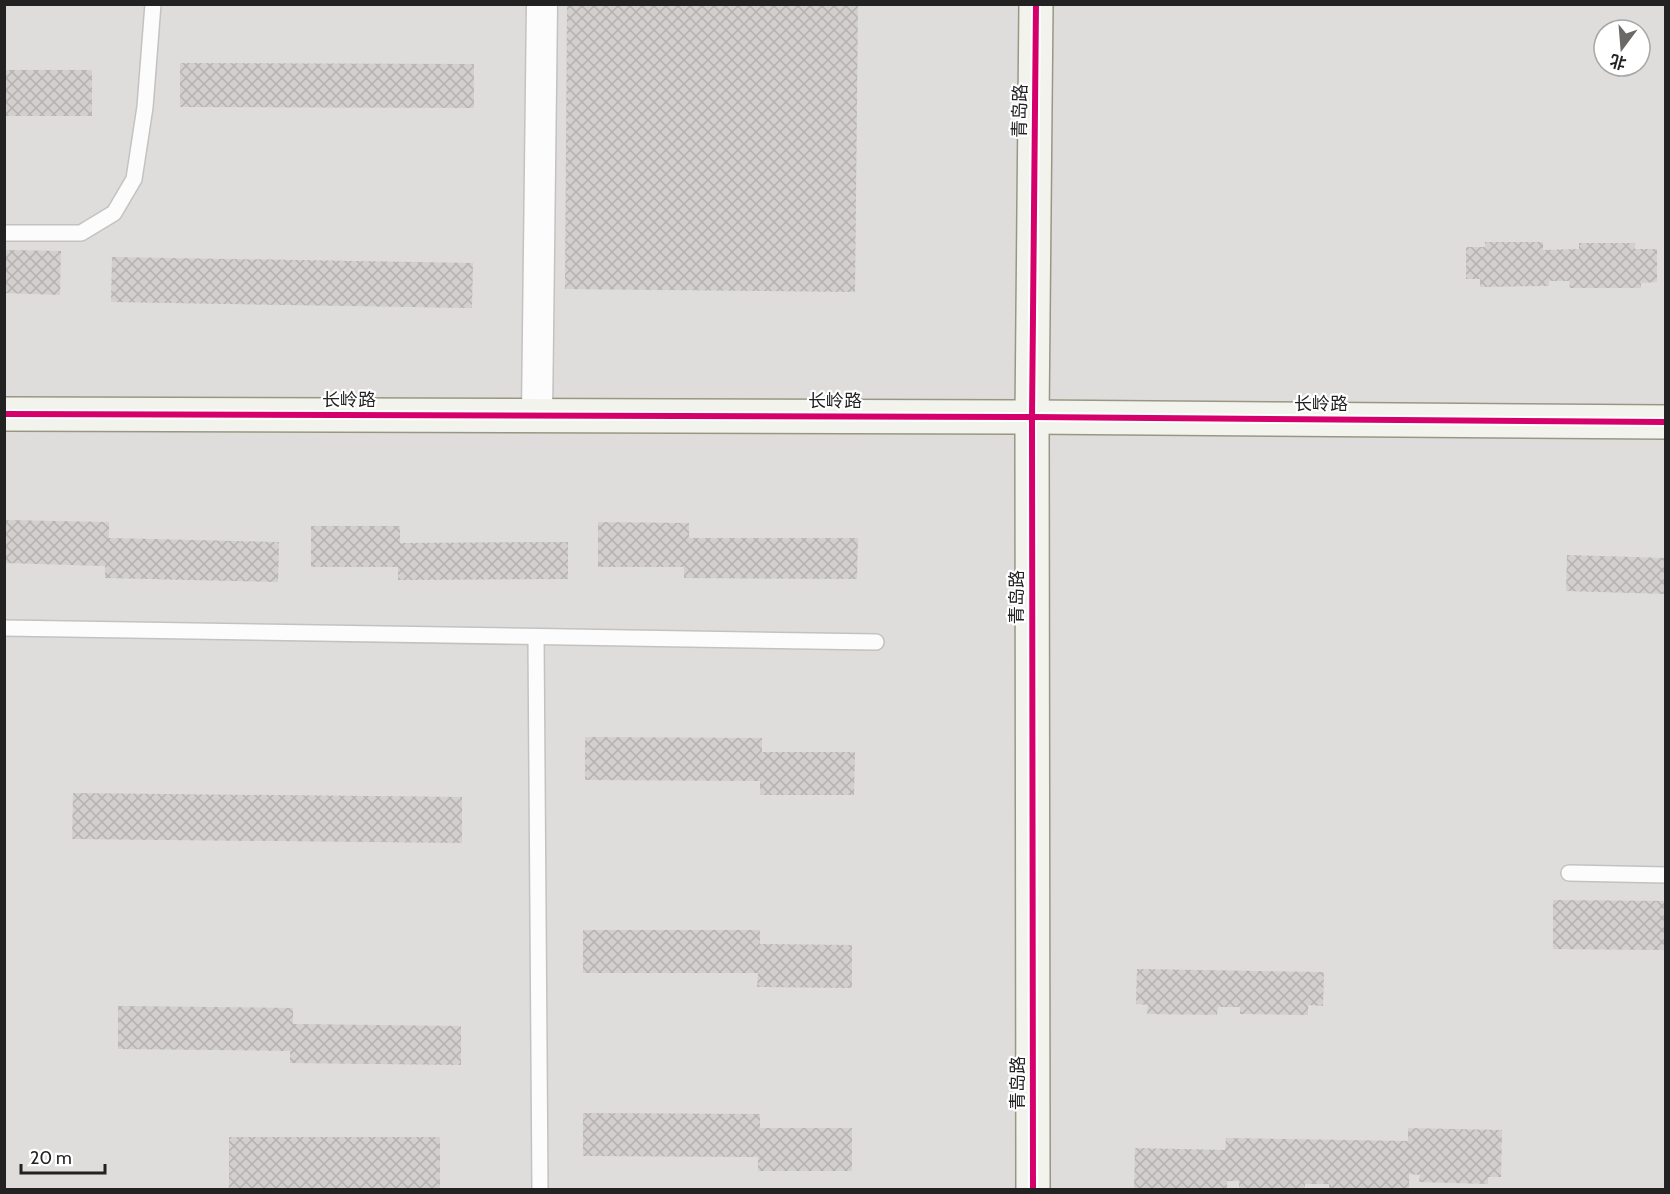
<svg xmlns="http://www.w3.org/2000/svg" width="1670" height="1194" font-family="Cabin,'Noto Sans SC',sans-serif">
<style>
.residential{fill:#dfdddc;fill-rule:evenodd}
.building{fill:url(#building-cross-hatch)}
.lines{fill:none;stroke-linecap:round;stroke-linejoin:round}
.lane-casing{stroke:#c3c2c1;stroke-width:18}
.street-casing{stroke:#c3c2c1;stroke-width:33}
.secondary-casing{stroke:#999783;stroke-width:36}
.lane{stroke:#fdfcfc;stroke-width:15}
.street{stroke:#fdfcfc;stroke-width:30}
.secondary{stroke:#f3f3ed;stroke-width:33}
.cycleway-casing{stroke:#fff;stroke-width:10}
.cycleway{stroke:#d6006c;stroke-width:6}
.labels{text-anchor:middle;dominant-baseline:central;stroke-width:4.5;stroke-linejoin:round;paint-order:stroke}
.street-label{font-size:18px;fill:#222;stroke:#fff}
</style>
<defs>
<pattern id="building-cross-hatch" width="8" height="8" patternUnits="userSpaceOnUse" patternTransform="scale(1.5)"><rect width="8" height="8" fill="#d2cfce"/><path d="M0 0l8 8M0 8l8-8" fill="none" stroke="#b4b1b1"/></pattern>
</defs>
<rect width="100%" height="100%" fill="#efedeb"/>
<path class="residential" d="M5,5H1665V1189H5ZM1604,30H1640V66H1604Z"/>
<g class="building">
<polygon points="567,4 858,4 855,292 565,289"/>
<polygon points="180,63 474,64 474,108 180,107"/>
<rect x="4" y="70" width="88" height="46"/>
<polygon points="1485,242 1543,242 1543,250 1579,249 1579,243 1635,243 1635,249 1657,249 1657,282 1641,283 1641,288 1570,288 1569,281 1549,281 1549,286 1480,287 1480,279 1466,279 1466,247 1485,247"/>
<polygon points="4,250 61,251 60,295 4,293"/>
<polygon points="112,257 473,263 472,308 111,302"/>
<polygon points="4,520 109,522 109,538 279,542 278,582 105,578 105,566 4,563"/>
<polygon points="598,522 689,523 689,538 858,538 857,579 684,578 684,567 598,567"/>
<polygon points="311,526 400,526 400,543 568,542 568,579 398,580 398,567 311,567"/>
<polygon points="1567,555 1666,558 1666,594 1566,591"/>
<polygon points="585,737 762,738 762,752 855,752 854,795 760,795 760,781 585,780"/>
<polygon points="73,793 462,797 462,843 72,839"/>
<polygon points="1553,900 1666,901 1666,950 1553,949"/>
<polygon points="583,930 760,930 760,944 852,945 852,988 757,987 758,973 583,973"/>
<polygon points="1137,969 1324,972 1323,1006 1308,1005 1308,1015 1240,1014 1240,1007 1218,1007 1217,1015 1147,1014 1148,1005 1136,1004"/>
<polygon points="118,1006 293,1008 293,1024 461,1026 461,1065 290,1063 290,1051 118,1049"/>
<polygon points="583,1113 760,1114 760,1128 852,1128 852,1171 758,1171 758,1157 583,1156"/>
<polygon points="1408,1128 1502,1130 1501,1177 1488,1177 1488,1184 1419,1182 1420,1175 1409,1174 1409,1188 1395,1190 1329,1190 1329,1184 1305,1184 1305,1190 1239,1190 1239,1181 1227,1181 1227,1190 1134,1190 1135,1148 1225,1150 1226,1138 1408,1141"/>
<rect x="229" y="1137" width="211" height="53"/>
</g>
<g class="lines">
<g class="lane-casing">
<g id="lane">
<polyline points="4,233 81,233 114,213 134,179 145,107 153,4"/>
<polyline points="4,628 876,642"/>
<polyline points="536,637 540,1190"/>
<polyline points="1569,873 1666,875"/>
</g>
</g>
<g class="street-casing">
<polyline id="street" points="537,415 542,4"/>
</g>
<g class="secondary-casing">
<g id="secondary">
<polyline points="4,414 1032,417 1666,422"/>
<polyline points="1033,1190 1032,417 1036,4"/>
</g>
</g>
<use href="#lane" class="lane"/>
<use href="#street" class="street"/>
<use href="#secondary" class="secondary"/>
<g class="cycleway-casing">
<g id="cycleway">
<polyline points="4,414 1032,417 1666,422"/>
<polyline points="1033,1190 1032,417 1036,4"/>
</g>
</g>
<use href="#cycleway" class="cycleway"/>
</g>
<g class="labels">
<g class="street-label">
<text transform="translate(1020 111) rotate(-89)">青岛路</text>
<text x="349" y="400">长岭路</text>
<text x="835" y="401">长岭路</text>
<text x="1321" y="404">长岭路</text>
<text transform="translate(1017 597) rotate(-90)">青岛路</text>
<text transform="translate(1018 1083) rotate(-90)">青岛路</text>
</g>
</g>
<rect width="1670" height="1194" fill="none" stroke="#222222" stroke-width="12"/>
<g transform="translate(1622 48) rotate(196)"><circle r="28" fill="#ffffff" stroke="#a7a7a7" stroke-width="1.5"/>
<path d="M0-4.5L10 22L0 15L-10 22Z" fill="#6a6968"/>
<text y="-9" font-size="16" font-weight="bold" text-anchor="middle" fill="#222222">北</text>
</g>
<path d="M21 1164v9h84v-9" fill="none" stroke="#222222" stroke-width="3"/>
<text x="30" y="1164" font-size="18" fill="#222222" stroke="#ffffff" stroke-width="4.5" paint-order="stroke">20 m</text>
</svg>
